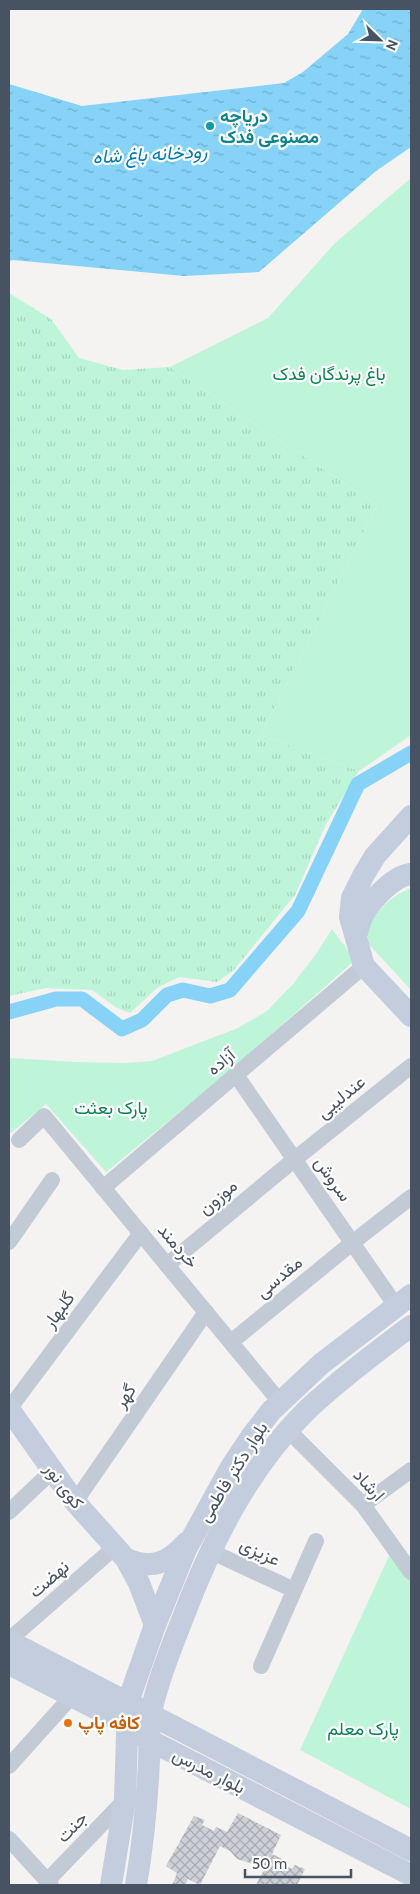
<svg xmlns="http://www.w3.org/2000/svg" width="420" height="1894" font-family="Cabin,Vazirmatn,sans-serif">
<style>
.grass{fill:url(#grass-tufts)}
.park{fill:#bef5d9}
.water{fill:url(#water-ripples)}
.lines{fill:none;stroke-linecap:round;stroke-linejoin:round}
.canal{stroke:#86d3f7;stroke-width:15}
.building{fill:url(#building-cross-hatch)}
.street{stroke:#c2cbd5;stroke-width:16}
.secondary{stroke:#c3cddd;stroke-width:22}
.culture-dot{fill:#0f9aa8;stroke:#fff;stroke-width:2}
.food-dot{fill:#e8710a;stroke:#fff;stroke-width:2}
.labels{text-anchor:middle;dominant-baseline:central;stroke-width:4.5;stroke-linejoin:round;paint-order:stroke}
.culture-label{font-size:18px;font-weight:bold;fill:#0d838f;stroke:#fff;text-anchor:start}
.park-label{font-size:18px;fill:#0c8354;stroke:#fff}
.street-label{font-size:18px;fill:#475363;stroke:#fff}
.food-label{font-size:18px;font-weight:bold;fill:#c56008;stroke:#fff;text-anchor:start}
.water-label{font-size:19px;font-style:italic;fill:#017bb4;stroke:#fff}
</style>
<defs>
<pattern id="grass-tufts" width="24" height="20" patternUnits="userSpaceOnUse" patternTransform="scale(1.25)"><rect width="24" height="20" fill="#bef5d9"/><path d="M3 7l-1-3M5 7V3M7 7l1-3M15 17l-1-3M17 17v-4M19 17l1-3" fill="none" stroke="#a5d4bd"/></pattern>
<pattern id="water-ripples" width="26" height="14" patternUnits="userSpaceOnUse" patternTransform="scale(1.25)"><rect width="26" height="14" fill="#86d3f7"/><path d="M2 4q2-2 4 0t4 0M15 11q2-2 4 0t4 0" fill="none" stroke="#6faecc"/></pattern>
<pattern id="building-cross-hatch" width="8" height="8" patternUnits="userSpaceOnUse" patternTransform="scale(1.25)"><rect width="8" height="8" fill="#ced0d8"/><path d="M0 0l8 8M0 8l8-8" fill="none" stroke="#a9abb3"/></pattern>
</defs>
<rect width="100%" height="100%" fill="#f5f2f2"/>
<polygon class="grass" points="9,293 51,319 79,358 123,370 170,367 377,505 261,735 359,771 326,824 295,895 233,971 217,982 179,977 157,988 130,1013 117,1008 92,990 46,988 9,996"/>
<g class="park">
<polygon points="411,178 411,735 359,771 261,735 377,505 170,367 268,318 335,243"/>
<path d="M411,888V990L365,940C366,935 367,929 369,925C377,909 395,894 411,888Z"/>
<polygon points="332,929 355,960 229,1072 106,1172 46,1104 11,1133 9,1130 9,1058 77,1062 125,1063 152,1061 238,1028 267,1011 293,984 316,954"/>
<polygon points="395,1543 411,1561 411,1809 300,1750"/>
</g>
<polygon class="water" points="363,9 411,9 411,147 376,171 259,272 184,276 13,260 9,261 9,84 82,106 284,83 303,72 348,34"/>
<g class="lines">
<polyline class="canal" points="9,1012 56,999 82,999 122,1029 142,1020 167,995 183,990 210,996 230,990 298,911 358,784 411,753"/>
</g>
<polygon class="building" points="238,1813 281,1835 272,1854 284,1860 282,1863 292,1869 295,1865 305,1869 297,1885 256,1885 265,1868 237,1859 230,1851 220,1846 200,1885 188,1879 185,1885 172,1885 177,1873 166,1866 194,1816 205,1820 202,1825 214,1831 216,1827 227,1832"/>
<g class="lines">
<g class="street">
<polyline points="236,1075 396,1306"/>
<polyline points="19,1140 44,1116 280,1402"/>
<polyline points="103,1188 364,966"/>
<polyline points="9,1242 52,1180"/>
<polyline points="167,1265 295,1159 411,1066"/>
<polyline points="231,1342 352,1243 411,1197"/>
<polyline points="9,1409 141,1233"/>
<polyline points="289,1431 363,1505 411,1572"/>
<polyline points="75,1502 206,1312"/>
<polyline points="363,1505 411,1470"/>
<polyline points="9,1512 52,1471"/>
<polyline points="210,1551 294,1590"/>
<polyline points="9,1640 115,1547"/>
<polyline points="261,1666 316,1541"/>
<polyline points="9,1766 72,1696"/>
<polyline points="9,1839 51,1885"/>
<polyline points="47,1881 125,1800"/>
</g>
<g class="secondary">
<polyline points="411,816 375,856 363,876 352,898 350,917 364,966 411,1016"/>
<path d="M356,935C359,928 360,920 364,913C372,899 395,875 411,874"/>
<polyline points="9,1409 75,1502 126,1559 139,1583 155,1625"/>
<path d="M126,1559C152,1570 168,1563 186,1543"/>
<polyline points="9,1641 411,1850"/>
<polyline points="9,1664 128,1725 151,1741 411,1875"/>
<polyline points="111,1885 125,1800 128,1702 155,1625 186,1549 231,1467 251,1437 271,1411 321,1364 411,1295"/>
<path d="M136,1885C143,1844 147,1803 149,1761C150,1746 148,1726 151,1712C158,1680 172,1646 184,1615C213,1539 249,1467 308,1409C340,1379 376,1352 411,1326"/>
</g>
</g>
<circle class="culture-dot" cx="210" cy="126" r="5"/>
<circle class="food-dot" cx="68" cy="1723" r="5"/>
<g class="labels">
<g class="culture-label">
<text x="220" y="116">دریاچه<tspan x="220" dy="21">مصنوعی فدک</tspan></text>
</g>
<g class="park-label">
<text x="329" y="374">باغ پرندگان فدک</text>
<text x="111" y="1108">پارک بعثت</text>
<text x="363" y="1729">پارک معلم</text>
</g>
<g class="street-label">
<text transform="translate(221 1062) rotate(-40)">آزاده</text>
<text transform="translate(341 1097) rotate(-39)">عندلیبی</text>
<text transform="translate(333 1179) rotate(55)">سروش</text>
<text transform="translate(218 1197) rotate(-40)">موزون</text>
<text transform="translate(178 1246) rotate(50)">خردمند</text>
<text transform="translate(279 1277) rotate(-40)">مقدسی</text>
<text transform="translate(59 1310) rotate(-54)">گلبهار</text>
<text transform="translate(125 1396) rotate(-56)">گهر</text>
<text transform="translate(233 1472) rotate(-58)">بلوار دکتر فاطمی</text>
<text transform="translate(369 1485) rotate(48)">ارشاد</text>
<text transform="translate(64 1486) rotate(53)">کوی نور</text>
<text transform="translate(260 1552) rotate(25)">عزیزی</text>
<text transform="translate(49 1579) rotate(-41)">نهضت</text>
<text transform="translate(209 1771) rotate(27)">بلوار مدرس</text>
<text transform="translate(72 1827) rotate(-46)">جنت</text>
</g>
<g class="food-label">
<text x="78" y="1723">کافه پاپ</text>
</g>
<g class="water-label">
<text transform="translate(150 154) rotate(-3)">رودخانه باغ شاه</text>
</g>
</g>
<rect width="420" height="1894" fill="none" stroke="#475363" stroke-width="20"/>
<g transform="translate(380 40) rotate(113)" stroke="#ffffff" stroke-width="4" paint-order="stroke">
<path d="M0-4L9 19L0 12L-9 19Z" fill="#475363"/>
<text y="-8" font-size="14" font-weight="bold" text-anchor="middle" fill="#475363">N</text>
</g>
<path d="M245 1869v8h106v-8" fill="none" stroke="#475363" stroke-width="2.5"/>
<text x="252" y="1869" font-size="15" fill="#475363" stroke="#ffffff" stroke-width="4" paint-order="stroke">50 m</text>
</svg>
